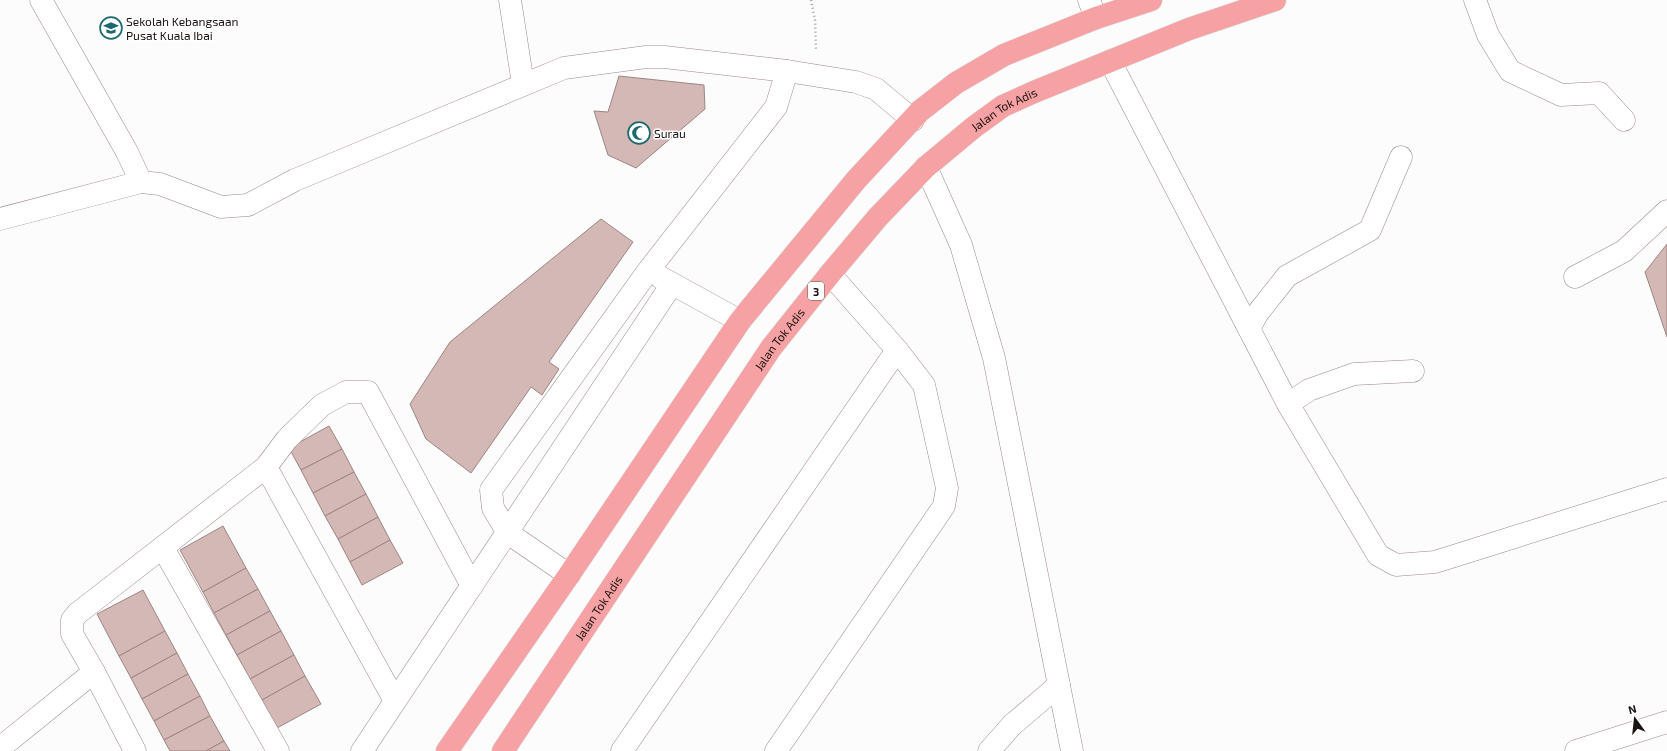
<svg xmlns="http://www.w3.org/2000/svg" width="1667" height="751" font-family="'Exo 2',sans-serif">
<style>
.building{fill:#d3b8b6;stroke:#9d8483}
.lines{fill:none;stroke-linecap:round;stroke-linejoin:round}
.minor-casing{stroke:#9f8584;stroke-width:23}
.major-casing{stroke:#dbd9d9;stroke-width:23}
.path{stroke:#a6a2a2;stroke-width:2.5;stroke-dasharray:1 3;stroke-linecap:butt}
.minor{stroke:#fff;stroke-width:22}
.major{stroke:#f6a1a3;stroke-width:22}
.labels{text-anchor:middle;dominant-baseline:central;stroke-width:3;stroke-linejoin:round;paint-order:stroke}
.shield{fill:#fff;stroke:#5f5958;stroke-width:1}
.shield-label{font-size:11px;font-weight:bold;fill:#1b1211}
.poi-label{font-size:12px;fill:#1b1211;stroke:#fff;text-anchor:start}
.street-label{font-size:12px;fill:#1b1211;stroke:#fff}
</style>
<rect width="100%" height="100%" fill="#fcfcfc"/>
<g class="building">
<polygon points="619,76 704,85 705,109 636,168 608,155 594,111 608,112"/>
<polygon points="601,219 633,242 549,362 559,369 542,395 531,387 471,473 426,439 410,404 450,342"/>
<polygon points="1667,244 1667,337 1645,272"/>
<polygon points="329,426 342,449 301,470 289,448"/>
<polygon points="342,449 354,472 313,493 301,470"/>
<polygon points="354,472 366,494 325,516 313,493"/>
<polygon points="366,494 378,517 338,539 325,516"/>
<polygon points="378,517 390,540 350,562 338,539"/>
<polygon points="223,526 246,568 203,592 180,550"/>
<polygon points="390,540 403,563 362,585 350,562"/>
<polygon points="246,568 258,589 214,613 203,592"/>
<polygon points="258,589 270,611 226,635 214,613"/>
<polygon points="143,590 165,631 119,656 97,614"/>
<polygon points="270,611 281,631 237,655 226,635"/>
<polygon points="165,631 177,653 131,678 119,656"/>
<polygon points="281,631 294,655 250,679 237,655"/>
<polygon points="177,653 188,674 142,699 131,678"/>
<polygon points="294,655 305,676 262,700 250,679"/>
<polygon points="188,674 200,696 154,721 142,699"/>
<polygon points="305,676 321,704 277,728 262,700"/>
<polygon points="200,696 210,716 164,740 154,721"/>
<polygon points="210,716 224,741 206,751 170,751 164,740"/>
<polygon points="224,741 230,751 206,751"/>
</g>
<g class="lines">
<g class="minor-casing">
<g id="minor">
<polyline points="41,0 127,152 141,182"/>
<polyline points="510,0 523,84"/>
<polyline points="1089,0 1096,18"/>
<polyline points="1475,0 1488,35 1510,71 1561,95 1599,93 1624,120"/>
<polyline points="1110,61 1288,404 1378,555 1396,565 1435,562 1667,489"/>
<polyline points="926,167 961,245 994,358 1072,751"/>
<polyline points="0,219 141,182 160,184 221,207 248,205 295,180 564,68 646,57 664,57 787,71 856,82 876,89 913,120"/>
<polyline points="660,277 740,321"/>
<polyline points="1575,277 1624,251 1667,211"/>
<polyline points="1249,329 1257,314 1287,276 1370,230 1401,157"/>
<polyline points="1288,404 1309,390 1354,374 1413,371"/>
<polyline points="266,467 395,701"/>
<polyline points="163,548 278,751"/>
<polyline points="569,575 508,533 493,508 491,490 648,271 776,107 787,71"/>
<polyline points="0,748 94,672"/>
<polyline points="135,751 94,672 72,634 72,620 78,613 266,467 287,439 322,405 346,392 368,392 472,586"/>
<polyline points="362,751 672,284"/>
<polyline points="622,751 897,350 830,274"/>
<polyline points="776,751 944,506 947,488 924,385 897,350"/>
<polyline points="989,751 1012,725 1059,685"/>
<polyline points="1576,751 1667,722"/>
</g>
</g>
<g class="major-casing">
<g id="major">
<polyline points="447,751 569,575 740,321 856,180 920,111 956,83 1004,55 1096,18 1151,0"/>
<path id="s1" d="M503,751L771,348L830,274L878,217L926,167L974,127L1003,106L1034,92L1189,29L1275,0"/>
</g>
</g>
<polyline class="path" points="811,0 815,20 816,49"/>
<use href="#minor" class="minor"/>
<use href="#major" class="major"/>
</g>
<defs>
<g id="school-ring" transform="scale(1.15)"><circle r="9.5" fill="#fff" stroke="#1d696e" stroke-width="1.5"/><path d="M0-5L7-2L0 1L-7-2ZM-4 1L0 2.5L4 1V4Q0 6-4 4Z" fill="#1d696e"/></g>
<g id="mosque-ring" transform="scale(1.15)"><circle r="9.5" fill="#fff" stroke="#1d696e" stroke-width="1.5"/><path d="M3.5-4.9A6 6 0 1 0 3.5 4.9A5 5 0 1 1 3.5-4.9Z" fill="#1d696e"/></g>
</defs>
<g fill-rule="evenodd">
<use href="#school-ring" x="111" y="28"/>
<use href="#mosque-ring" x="639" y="133"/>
</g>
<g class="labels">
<rect class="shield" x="808" y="282" width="16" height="18" rx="3"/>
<g class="shield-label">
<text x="816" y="291">3</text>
</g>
<g class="poi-label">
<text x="126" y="21">Sekolah Kebangsaan<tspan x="126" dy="14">Pusat Kuala Ibai</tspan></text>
<text x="654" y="133">Surau</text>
</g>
<g class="street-label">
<text stroke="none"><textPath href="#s1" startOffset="820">Jalan Tok Adis</textPath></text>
<text stroke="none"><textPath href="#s1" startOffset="496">Jalan Tok Adis</textPath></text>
<text stroke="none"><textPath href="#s1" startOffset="172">Jalan Tok Adis</textPath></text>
</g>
</g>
<g transform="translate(1635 719) rotate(345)" stroke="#ffffff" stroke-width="3" paint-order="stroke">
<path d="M0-3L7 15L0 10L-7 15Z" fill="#1b1211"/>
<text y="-6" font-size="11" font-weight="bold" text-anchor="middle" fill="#1b1211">N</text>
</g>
</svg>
